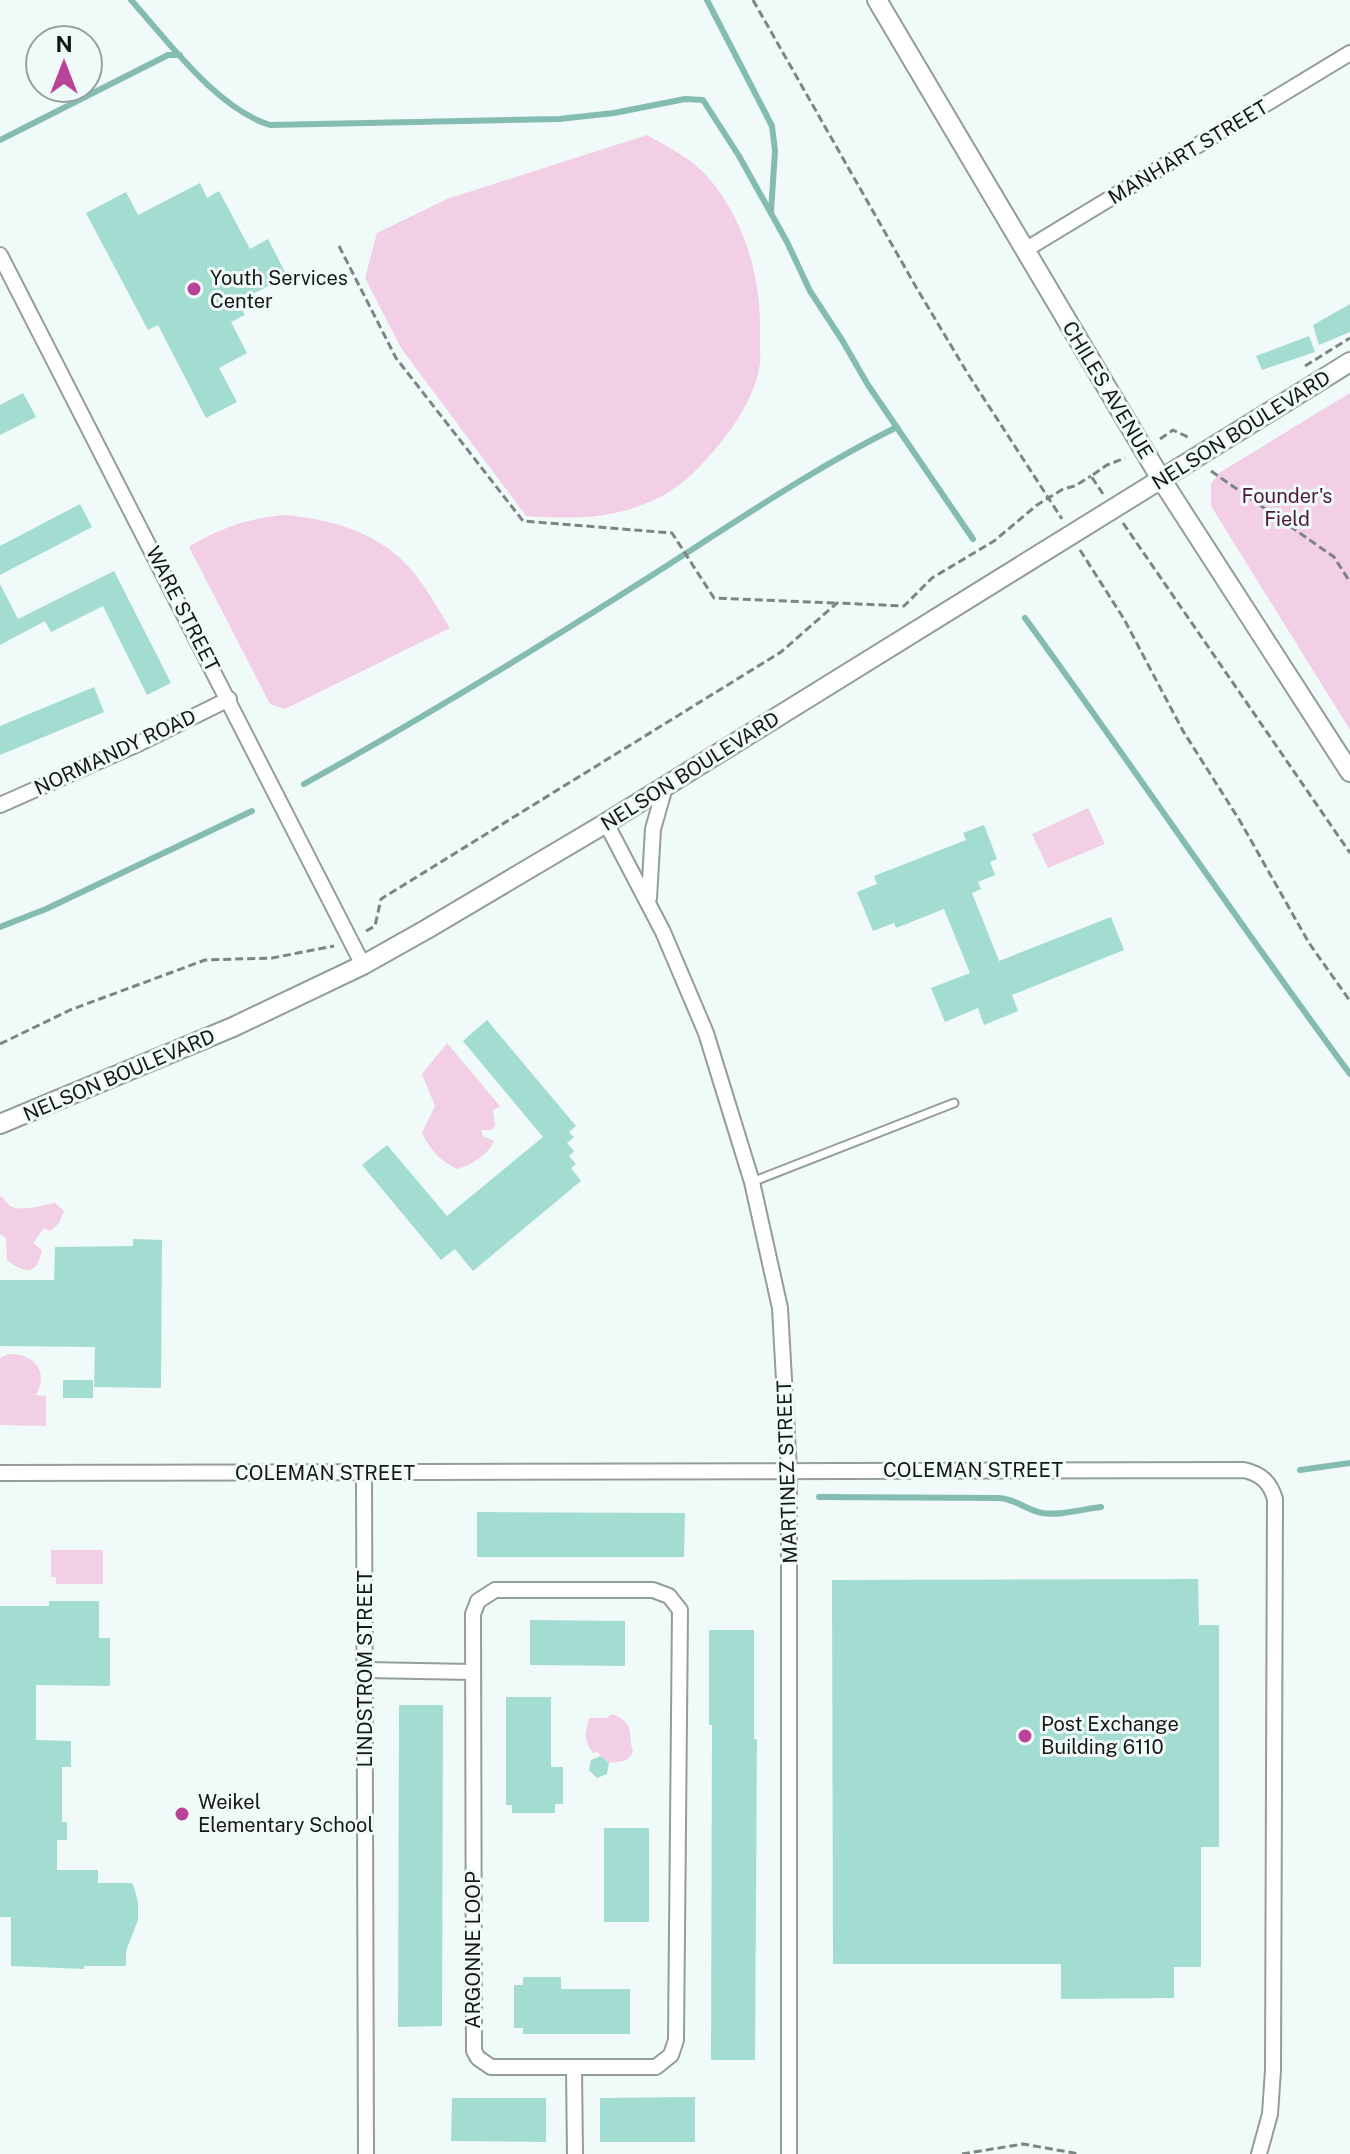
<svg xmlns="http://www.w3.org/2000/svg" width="1350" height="2154" font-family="'Public Sans',sans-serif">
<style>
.green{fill:#f2cfe5}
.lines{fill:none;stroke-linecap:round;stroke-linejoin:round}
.stream{stroke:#85bcb2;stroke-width:6}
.building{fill:#a3dcd1}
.service-casing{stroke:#949d9b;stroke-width:11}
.minor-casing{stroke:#949d9b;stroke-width:18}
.tertiary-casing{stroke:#949d9b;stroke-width:22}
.path{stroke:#7e8483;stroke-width:3;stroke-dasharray:8 4;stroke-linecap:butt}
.service{stroke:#fff;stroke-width:7}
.minor{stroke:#fff;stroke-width:14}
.tertiary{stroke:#fff;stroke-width:18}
.poi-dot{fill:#ba439a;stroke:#f0faf8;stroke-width:3}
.labels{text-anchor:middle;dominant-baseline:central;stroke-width:6;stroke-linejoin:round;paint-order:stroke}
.street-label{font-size:20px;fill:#151817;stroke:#f0faf8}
.poi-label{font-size:20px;fill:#151817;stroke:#f0faf8;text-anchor:start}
.park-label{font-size:20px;fill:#4d1a3e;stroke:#f0faf8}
</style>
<rect width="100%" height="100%" fill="#f0faf8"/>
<g class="green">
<path d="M647,135C666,146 691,158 707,176C746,221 762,280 760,339C760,349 761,360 759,369C753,400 732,430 712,453C695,472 680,488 656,499C612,520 573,519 526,516L401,348L365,278L377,233L447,199Z"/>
<polygon points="1350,393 1350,730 1211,506 1211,484 1219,473"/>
<path d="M285,515C330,519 377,532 408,566C425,585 437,607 450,628L285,709L270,704L189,547C219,528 249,518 285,515Z"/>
<polygon points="1088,808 1105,844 1048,868 1032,834"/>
<path d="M447,1043L500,1106L493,1110L495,1125L492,1130H481L483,1136L494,1141C489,1154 470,1166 457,1169C441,1161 430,1150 422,1133L435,1106L422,1074Z"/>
<path d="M0,1196C4,1198 6,1202 9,1205C19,1213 44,1205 55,1203L64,1211L59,1223L50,1231L44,1228L33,1243L42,1250C37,1276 25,1274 7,1260L6,1238L0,1234Z"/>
<path d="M8,1354C33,1353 50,1371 36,1395L46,1396V1426L0,1425V1358Z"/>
<polygon points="51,1550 103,1550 103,1584 56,1584 56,1577 51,1577"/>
<path d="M612,1714C636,1723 627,1733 633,1752C628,1763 620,1761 609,1763L597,1752L593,1753C582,1736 586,1735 589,1718H606Z"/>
</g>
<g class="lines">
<g class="stream">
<path d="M131,0C168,41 217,109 270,125L559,119L614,113L685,99L703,100L739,156L787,242L810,291L842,340L868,385L973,539"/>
<polyline points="707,0 772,126 775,151 771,212"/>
<polyline points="0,140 168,55 180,55"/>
<path d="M1025,618C1135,769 1239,924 1350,1074"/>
<path d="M304,784C414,723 521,658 627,591C717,535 802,474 897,427"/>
<polyline points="0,927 46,909 252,811"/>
<polyline points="1300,1470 1350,1463"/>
<path d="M819,1497L999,1498C1016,1499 1026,1510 1042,1513C1060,1516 1083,1509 1101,1507"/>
</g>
</g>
<g class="building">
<polygon points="200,183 207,198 219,191 250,249 268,239 287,276 238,302 245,315 231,322 247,353 219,368 237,402 206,418 158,325 148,330 86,213 126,192 138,215"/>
<polygon points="1350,304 1350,332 1319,345 1313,325"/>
<polygon points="1309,336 1315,352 1262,370 1256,356"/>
<polygon points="23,393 36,417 0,435 0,405"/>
<polygon points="80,504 92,527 0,575 0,546"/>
<polygon points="114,571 171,683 147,695 103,606 51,632 45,621 0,645 0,584 18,619"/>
<polygon points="94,687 104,712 0,755 0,726"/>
<polygon points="984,825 997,859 990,862 995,875 978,882 981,889 972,893 999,961 1111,917 1124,950 1012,995 1018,1011 984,1025 978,1008 945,1022 931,988 970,973 944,909 896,928 894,923 873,931 857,892 877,884 874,876 966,840 963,833"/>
<polygon points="487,1020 576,1126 569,1132 574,1137 567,1143 574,1151 569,1156 576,1164 571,1168 581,1181 473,1271 455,1249 441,1260 362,1165 387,1145 447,1216 543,1137 463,1041"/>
<polygon points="133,1239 162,1240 161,1388 94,1387 95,1347 0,1346 0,1280 54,1280 55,1247 133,1246"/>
<rect x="63" y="1380" width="30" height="18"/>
<polygon points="477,1512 685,1513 684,1557 477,1557"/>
<polygon points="1198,1579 1199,1625 1219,1625 1219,1847 1201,1847 1201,1967 1174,1967 1174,1998 1061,1999 1061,1964 833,1964 832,1580"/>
<polygon points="49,1601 99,1601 99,1638 110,1638 110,1686 36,1685 36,1740 71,1741 71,1767 62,1767 62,1822 67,1822 67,1840 57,1840 57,1870 98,1870 98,1883 132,1883 135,1890 138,1903 138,1920 126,1951 126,1966 84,1966 84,1969 11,1966 11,1917 0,1917 0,1606 49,1606"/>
<polygon points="530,1620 625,1621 625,1666 530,1665"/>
<polygon points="709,1630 754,1630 754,1739 757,1739 755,2060 711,2060 712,1725 709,1725"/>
<polygon points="506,1697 551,1697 551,1767 563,1767 563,1804 555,1804 555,1813 512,1813 512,1805 506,1805"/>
<polygon points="399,1705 443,1705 442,2026 398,2027"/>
<polygon points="601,1756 609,1763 607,1774 597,1778 589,1770 591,1760"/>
<rect x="604" y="1828" width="45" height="94"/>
<polygon points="523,1977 561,1977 561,1989 630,1989 630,2034 523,2034 523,2028 514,2028 514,1985 523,1985"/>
<polygon points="695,2097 695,2142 600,2142 600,2098"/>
<polygon points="452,2098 546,2098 546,2142 451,2141"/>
</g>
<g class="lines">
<g class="service-casing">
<polyline id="service" points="752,1182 954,1103"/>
</g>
<g class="minor-casing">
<g id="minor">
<polyline points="1025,250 1350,53"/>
<polyline points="0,255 363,965"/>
<polyline points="0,805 140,743 229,699"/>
<polyline points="606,823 663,932 706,1033 752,1182 780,1308 789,1470 789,2154"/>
<polyline points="649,898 653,829 665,787"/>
<path d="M0,1473L1244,1470C1261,1474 1270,1482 1275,1499L1273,2070L1270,2114L1259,2154"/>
<polyline points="364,1473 366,2154"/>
<polygon points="495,1590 653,1590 669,1596 680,1610 676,2040 671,2055 656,2067 491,2067 478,2058 474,2051 473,1614 478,1601"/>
<polyline points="365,1670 473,1672"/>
<polyline points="574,2069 575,2154"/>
</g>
</g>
<g class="tertiary-casing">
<g id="tertiary">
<polyline points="877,0 1161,479 1350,772"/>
<polyline points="0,1124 233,1027 363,965 427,929 606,823 1350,362"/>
</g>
</g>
<g class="path">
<polyline points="753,0 916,287 968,374 1062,519"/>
<polyline points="339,246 396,358 523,521 672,533 714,598 835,603"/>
<polyline points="1305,366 1350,338"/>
<polyline points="1160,439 1173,430 1190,438"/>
<polyline points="1211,471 1334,557 1350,582"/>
<polyline points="1103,494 1091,476 1107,465 1125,458"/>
<polyline points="1123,523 1350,853"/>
<polyline points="1080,550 1124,619 1183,731 1240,821 1309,943 1350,1001"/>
<polyline points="366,931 375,926 381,899 781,652 837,603 904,606 932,578 994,541 1037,505 1063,489 1075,486 1091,476"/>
<polyline points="0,1044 70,1010 205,960 272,958 334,946"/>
<polyline points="962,2154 1023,2144 1080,2154"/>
</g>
<use href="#service" class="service"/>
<use href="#minor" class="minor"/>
<use href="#tertiary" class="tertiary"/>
</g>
<g class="poi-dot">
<circle cx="194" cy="289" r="8"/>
<circle cx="1025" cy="1736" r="8"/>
<circle cx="182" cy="1814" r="8"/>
</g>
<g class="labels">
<g class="street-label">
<text transform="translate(1188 152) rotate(-31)">MANHART STREET</text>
<text transform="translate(1108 390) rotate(59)">CHILES AVENUE</text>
<text transform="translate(1241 430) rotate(-32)">NELSON BOULEVARD</text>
<text transform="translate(183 609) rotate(63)">WARE STREET</text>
<text transform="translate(115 752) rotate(-25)">NORMANDY ROAD</text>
<text transform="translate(690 771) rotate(-32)">NELSON BOULEVARD</text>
<text transform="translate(119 1075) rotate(-23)">NELSON BOULEVARD</text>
<text x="973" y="1470">COLEMAN STREET</text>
<text transform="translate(787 1472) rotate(-92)">MARTINEZ STREET</text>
<text x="325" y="1473">COLEMAN STREET</text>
<text transform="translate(365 1669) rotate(-90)">LINDSTROM STREET</text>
<text transform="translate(473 1950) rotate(-90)">ARGONNE LOOP</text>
</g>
<g class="poi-label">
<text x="210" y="278">Youth Services<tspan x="210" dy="23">Center</tspan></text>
<text x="1041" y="1724">Post Exchange<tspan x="1041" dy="23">Building 6110</tspan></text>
<text x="198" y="1802">Weikel<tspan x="198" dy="23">Elementary School</tspan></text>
</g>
<g class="park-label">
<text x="1287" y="496">Founder's<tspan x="1287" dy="23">Field</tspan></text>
</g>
</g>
<g transform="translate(64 64)"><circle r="38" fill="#f0faf8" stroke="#98a09e" stroke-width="2"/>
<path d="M0-6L14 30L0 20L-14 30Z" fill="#ba439a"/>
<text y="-12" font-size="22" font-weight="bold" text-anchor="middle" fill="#151817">N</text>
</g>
</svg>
